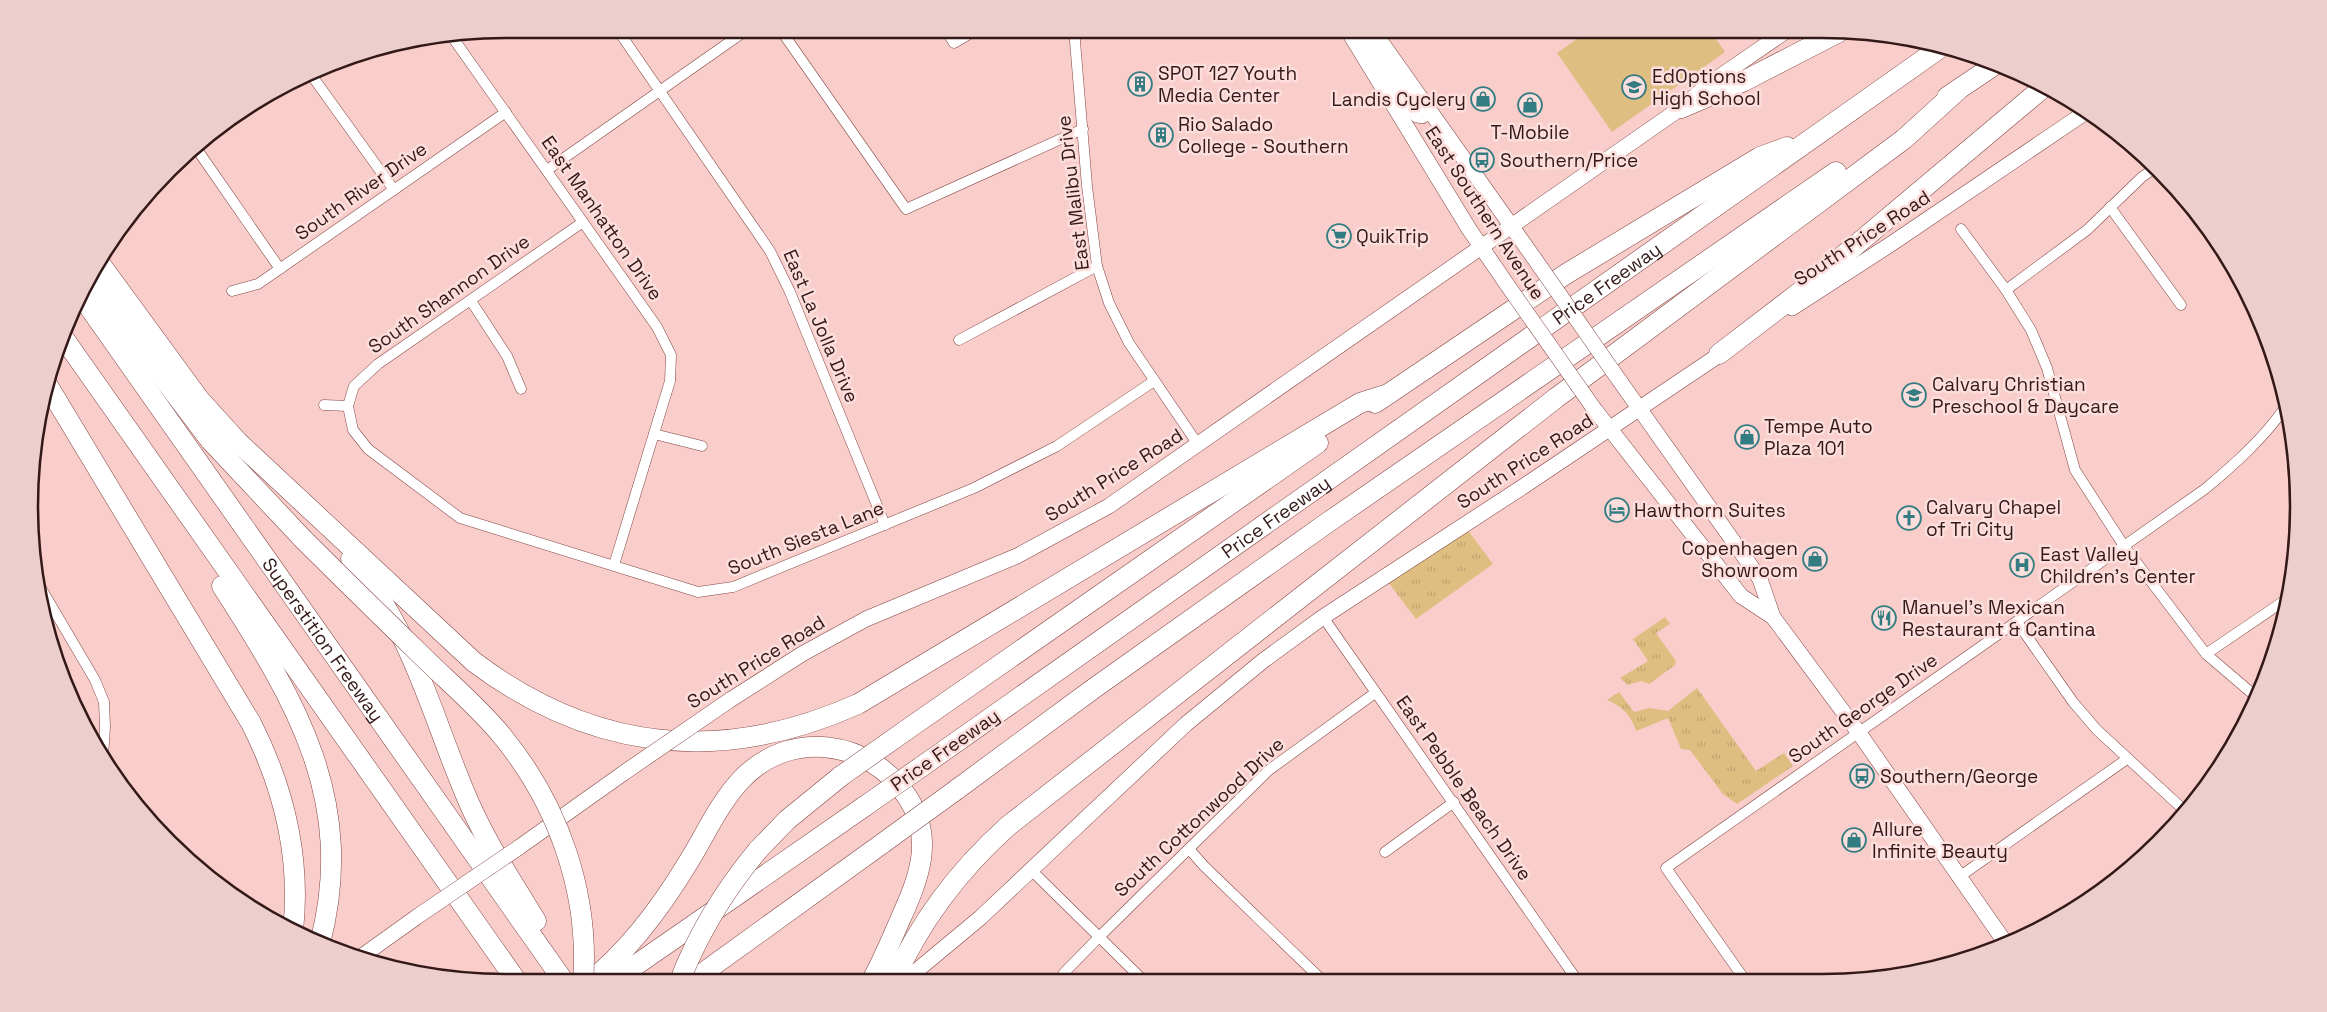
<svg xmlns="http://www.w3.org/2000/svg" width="2327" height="1012" font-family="'Space Grotesk',sans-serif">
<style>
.grass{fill:#dfbe82}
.park{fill:url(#park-tufts)}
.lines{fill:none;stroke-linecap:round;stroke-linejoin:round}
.street-casing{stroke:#814443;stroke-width:11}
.secondary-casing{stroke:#814443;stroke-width:16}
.highway-casing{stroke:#814443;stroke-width:21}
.street{stroke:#fff;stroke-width:10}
.secondary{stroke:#fff;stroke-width:15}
.highway{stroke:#fff;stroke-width:20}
.secondary-bridge-casing{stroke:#814443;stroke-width:16;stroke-linecap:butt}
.highway-bridge-casing{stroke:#814443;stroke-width:21;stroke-linecap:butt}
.secondary-bridge{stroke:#fff;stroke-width:15}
.highway-bridge{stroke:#fff;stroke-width:20}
.labels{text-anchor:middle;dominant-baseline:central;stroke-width:5;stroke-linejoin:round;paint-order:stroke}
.poi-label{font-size:19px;fill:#341919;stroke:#fcdedc;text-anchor:start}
.street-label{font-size:19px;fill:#341919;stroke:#fcdedc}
.rim{fill:none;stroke:#341919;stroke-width:2.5}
</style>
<defs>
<pattern id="park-tufts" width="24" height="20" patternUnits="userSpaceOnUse" patternTransform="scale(1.25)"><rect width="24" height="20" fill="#dfbe82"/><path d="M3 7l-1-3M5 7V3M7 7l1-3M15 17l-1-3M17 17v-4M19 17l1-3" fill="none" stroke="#c0a370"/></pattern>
</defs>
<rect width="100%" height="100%" fill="#f9cdca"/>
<polygon class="grass" points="1591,29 1709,29 1725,52 1612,132 1557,53"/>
<g class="park">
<polygon points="1467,529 1493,564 1416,619 1388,582"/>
<polygon points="1665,617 1670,624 1656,633 1676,661 1675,665 1649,684 1641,681 1628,685 1620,678 1648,661 1633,639"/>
<path d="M1697,688L1756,771L1784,753L1793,766L1737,804L1723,794L1690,750L1681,749L1668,718L1636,731C1631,715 1622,706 1607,700L1619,692L1634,712L1649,708L1668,711Z"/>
</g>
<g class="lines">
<g class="street-casing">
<g id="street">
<polyline points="617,29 770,251 790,292 885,525"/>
<polyline points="780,29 906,209 1083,129"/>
<polyline points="945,29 954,43 978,29"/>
<polyline points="1074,29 1087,186 1097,266 1109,303 1129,343 1199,446"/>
<polyline points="453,38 657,327 671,355 670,381 614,565"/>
<polyline points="310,73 394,190"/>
<polyline points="194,145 280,269"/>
<polyline points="547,170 748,29"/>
<polyline points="2110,207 2181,305"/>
<polyline points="583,222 378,364 354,386 348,406 353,430 368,449 460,518 698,592 733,587 974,488 1057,446 1154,381"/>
<polyline points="1961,229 2006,290 2031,330 2047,368 2075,470 2124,546 2206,654 2254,695"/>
<polyline points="2006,290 2087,230 2142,177 2155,168"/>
<polyline points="232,291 258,284 506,112"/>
<polyline points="471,301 507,356 521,389"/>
<polyline points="959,340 1097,266"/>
<polyline points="324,405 348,406"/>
<polyline points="2059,410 2084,407"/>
<polyline points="654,434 702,446"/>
<polyline points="35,578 95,680 104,702 105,727 103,757"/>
<polyline points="1323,617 1577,980"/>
<polyline points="2017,622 2073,702 2097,730 2185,811"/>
<polyline points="2206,654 2287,599"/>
<polyline points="1189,849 1204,866 1323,981"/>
<polyline points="1385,852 1454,802"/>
<polyline points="1030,869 1144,981"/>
<polyline points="1959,877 2127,759"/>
<path d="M1745,980L1666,868L2205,489C2235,464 2264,438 2286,406"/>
<polyline points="1059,982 1064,973 1099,937 1269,770 1375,693"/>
</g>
</g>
<g class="secondary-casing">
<g id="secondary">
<polyline points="1347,29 1469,229 1508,286"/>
<polyline points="1359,29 1413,110 1417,115 1422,116 1430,111"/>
<polyline points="1372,29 1534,258"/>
<polyline points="1792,308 1891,244 2086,112"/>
<polyline points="1612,370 1760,579 1773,617 1859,733 2007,945"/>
<polyline points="1595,410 1741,596 1773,617"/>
<polyline points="730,700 802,654 866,619 1017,556 1109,506 1681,108 1709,84 1789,29"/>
<polyline points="518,848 625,772"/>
<polyline points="358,959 418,916"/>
<polyline points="903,982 980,918 1186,724 1264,660 1323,617 1524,486 1728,349"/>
</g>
</g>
<g class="highway-casing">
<g id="highway">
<polyline points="1947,97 1996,64"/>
<polyline points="1681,108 1744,81 1839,32"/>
<path d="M98,261L199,399L238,442L474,662C594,752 721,765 858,704L1360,403L1385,395"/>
<polyline points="88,279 210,440 302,538"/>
<path id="s1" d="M82,297L565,983"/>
<polyline points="65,340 518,983"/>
<polyline points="1719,354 1800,292 2045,86"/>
<path d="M48,386L251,723C284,788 301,858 293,931"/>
<polyline points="1375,403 1566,274 1760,157 1787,147"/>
<path d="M351,559C413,631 431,714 467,798C485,841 512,881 536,921"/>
<path d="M222,586C296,701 357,801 320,943"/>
<polyline points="905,731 1318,443"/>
<path id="s2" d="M921,767L1940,48"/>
<polyline points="956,790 1093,689 1327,523 1836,172"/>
<polyline points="758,850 787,820 841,776"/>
<path d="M893,982C920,921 959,870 1008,826L1556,398L1904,139L1958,90"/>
<path d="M588,983C630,950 662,906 689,861C705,835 719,804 740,781C788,728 871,739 908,798C935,840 918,880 900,920C891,941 882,962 871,982"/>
<polyline points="610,983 865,806"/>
<polyline points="689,983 883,843"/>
</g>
</g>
<use href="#street" class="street"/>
<use href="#secondary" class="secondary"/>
<use href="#highway" class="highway"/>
<g class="secondary-bridge-casing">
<g id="secondary-bridge">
<polyline points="1534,258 1612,370"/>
<polyline points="1508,286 1595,410"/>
<polyline points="625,772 730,700"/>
<polyline points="418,916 518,848"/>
</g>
</g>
<g class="highway-bridge-casing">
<g id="highway-bridge">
<path d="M302,538C340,576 379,614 418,652C446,680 478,706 503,737C559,806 590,894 583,983"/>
<polyline points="841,776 905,731"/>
<polyline points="865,806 921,767"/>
<polyline points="883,843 956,790"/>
<path d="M679,983C698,933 724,891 758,850"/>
</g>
</g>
<use href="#secondary-bridge" class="secondary-bridge"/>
<use href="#highway-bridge" class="highway-bridge"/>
</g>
<defs>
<g id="building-ring" transform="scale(1.25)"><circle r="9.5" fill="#fcdedc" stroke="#337c81" stroke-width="1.5"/><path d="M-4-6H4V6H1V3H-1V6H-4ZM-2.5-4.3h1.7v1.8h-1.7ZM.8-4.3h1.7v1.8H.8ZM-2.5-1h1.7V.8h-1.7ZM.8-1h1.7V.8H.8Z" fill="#337c81"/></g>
<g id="school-ring" transform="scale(1.25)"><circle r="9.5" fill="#fcdedc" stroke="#337c81" stroke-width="1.5"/><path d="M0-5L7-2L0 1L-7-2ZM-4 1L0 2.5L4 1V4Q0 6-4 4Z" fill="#337c81"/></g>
<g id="shop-ring" transform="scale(1.25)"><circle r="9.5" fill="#fcdedc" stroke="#337c81" stroke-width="1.5"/><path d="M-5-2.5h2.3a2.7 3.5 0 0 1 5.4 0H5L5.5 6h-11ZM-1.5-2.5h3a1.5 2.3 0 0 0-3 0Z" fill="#337c81"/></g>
<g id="bus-ring" transform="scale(1.25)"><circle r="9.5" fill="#fcdedc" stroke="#337c81" stroke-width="1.5"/><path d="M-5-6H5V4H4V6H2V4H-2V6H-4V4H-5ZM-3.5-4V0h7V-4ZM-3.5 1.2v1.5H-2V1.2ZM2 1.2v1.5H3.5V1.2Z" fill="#337c81"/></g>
<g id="supermarket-ring" transform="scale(1.25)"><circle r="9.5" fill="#fcdedc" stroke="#337c81" stroke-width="1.5"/><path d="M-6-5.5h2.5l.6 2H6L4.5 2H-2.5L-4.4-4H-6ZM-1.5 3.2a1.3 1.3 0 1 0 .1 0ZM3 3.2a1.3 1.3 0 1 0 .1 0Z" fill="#337c81"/></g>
<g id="hotel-ring" transform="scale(1.25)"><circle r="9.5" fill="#fcdedc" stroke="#337c81" stroke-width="1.5"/><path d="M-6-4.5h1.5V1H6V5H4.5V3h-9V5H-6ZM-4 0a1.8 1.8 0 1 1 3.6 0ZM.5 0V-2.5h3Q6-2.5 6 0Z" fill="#337c81"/></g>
<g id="church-ring" transform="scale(1.25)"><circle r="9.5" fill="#fcdedc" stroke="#337c81" stroke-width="1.5"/><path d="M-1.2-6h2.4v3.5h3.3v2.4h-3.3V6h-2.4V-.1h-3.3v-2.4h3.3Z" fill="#337c81"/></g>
<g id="hospital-ring" transform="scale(1.25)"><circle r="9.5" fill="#fcdedc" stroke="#337c81" stroke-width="1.5"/><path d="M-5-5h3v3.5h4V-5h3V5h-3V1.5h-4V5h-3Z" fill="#337c81"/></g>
<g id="restaurant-ring" transform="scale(1.25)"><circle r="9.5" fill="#fcdedc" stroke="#337c81" stroke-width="1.5"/><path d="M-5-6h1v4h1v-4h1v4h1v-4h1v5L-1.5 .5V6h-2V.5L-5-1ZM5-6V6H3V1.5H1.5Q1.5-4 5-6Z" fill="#337c81"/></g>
</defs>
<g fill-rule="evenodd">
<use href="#building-ring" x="1140" y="84"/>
<use href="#school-ring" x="1634" y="87"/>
<use href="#shop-ring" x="1483" y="99"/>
<use href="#shop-ring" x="1530" y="105"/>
<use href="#building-ring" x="1161" y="135"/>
<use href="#bus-ring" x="1482" y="160"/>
<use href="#supermarket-ring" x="1339" y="236"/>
<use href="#school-ring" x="1914" y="395"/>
<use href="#shop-ring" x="1747" y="437"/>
<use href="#hotel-ring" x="1617" y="510"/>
<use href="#church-ring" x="1909" y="518"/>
<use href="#shop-ring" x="1815" y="559"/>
<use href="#hospital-ring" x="2022" y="565"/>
<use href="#restaurant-ring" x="1884" y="618"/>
<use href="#bus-ring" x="1862" y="776"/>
<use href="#shop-ring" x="1854" y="840"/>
</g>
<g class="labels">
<g class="poi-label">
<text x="1158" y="73">SPOT 127 Youth<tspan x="1158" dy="22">Media Center</tspan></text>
<text x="1652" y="76">EdOptions<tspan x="1652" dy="22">High School</tspan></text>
<text x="1466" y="99" text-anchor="end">Landis Cyclery</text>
<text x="1178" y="124">Rio Salado<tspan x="1178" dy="22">College - Southern</tspan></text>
<text x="1530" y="132" text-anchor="middle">T-Mobile</text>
<text x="1500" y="160">Southern/Price</text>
<text x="1356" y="236">QuikTrip</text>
<text x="1932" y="384">Calvary Christian<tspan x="1932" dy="22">Preschool &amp; Daycare</tspan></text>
<text x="1764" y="426">Tempe Auto<tspan x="1764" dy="22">Plaza 101</tspan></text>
<text x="1926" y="507">Calvary Chapel<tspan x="1926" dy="22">of Tri City</tspan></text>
<text x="1634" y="510">Hawthorn Suites</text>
<text x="1798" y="548" text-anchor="end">Copenhagen<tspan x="1798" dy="22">Showroom</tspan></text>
<text x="2040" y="554">East Valley<tspan x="2040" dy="22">Children's Center</tspan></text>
<text x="1902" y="607">Manuel's Mexican<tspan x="1902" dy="22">Restaurant &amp; Cantina</tspan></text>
<text x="1880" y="776">Southern/George</text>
<text x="1872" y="829">Allure<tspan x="1872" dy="22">Infinite Beauty</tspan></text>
</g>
<g class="street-label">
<text transform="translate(361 191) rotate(-35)">South River Drive</text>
<text transform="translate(1073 193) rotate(-97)">East Malibu Drive</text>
<text transform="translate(1485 213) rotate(57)">East Southern Avenue</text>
<text transform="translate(602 218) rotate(55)">East Manhatton Drive</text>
<text transform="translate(1862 238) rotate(-33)">South Price Road</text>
<text stroke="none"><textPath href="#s2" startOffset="839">Price Freeway</textPath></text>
<text transform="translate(449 294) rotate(-35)">South Shannon Drive</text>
<text transform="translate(821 326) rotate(67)">East La Jolla Drive</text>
<text transform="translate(1525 461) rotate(-33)">South Price Road</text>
<text transform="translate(1114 475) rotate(-32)">South Price Road</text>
<text stroke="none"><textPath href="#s2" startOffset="434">Price Freeway</textPath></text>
<text transform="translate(806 538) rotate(-22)">South Siesta Lane</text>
<text stroke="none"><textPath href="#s1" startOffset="419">Superstition Freeway</textPath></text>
<text transform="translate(756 662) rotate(-32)">South Price Road</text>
<text transform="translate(1863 708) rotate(-35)">South George Drive</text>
<text transform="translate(945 750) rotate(-35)">Price Freeway</text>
<text transform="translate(1464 788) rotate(55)">East Pebble Beach Drive</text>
<text transform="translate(1199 817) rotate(-43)">South Cottonwood Drive</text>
</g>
</g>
<path d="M0 0H2327V1012H0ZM506 38H1822A468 468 0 0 1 2290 506V506A468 468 0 0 1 1822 974H506A468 468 0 0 1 38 506V506A468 468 0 0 1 506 38Z" fill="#eccecc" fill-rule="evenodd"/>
<path class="rim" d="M506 38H1822A468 468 0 0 1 2290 506V506A468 468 0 0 1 1822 974H506A468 468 0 0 1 38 506V506A468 468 0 0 1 506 38Z"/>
</svg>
